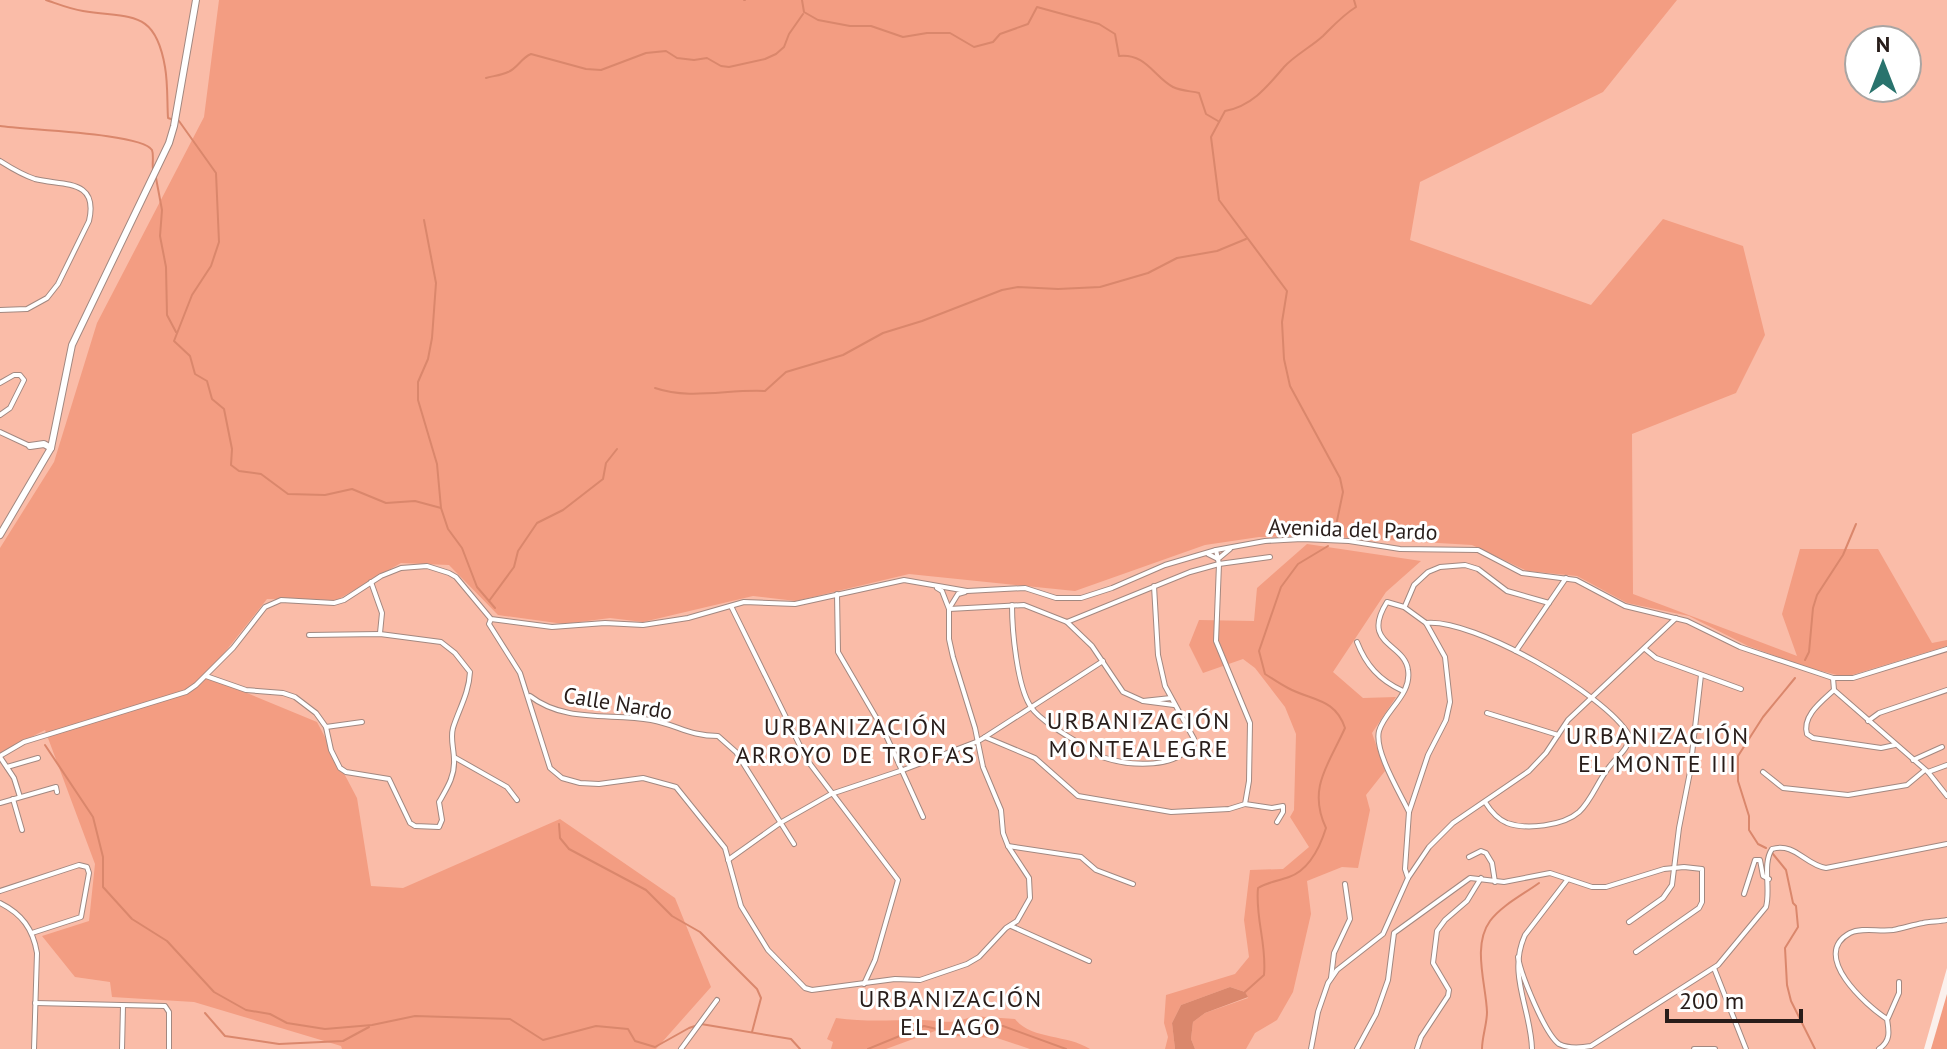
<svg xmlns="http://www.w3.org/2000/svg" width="1947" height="1049" font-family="'PT Sans',sans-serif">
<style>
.green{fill:#fabca8;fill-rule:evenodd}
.forest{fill:#f39d82}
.water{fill:#da876c}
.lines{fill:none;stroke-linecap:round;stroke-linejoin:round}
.stream{stroke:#da876c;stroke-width:2}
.minor-casing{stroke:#a28880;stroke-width:6}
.secondary-casing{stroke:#a28880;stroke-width:8}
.minor{stroke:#fff;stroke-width:4}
.secondary{stroke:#fff;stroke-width:6}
.labels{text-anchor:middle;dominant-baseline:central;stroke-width:6;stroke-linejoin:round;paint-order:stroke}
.street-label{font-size:22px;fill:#281d1a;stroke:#fff}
.neighbourhood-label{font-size:24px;letter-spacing:2px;fill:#281d1a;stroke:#fff}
</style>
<rect width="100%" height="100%" fill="#fbf0ec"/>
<path class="green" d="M0,0H1947V968L1924,1049H0ZM1859,40H1907V88H1859Z"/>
<g class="forest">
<polygon points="219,0 1677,0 1603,92 1420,182 1410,240 1591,305 1663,219 1743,246 1765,335 1736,393 1632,434 1633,594 1797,656 1782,614 1800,549 1878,549 1932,643 1947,640 1947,646 1852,675 1837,675 1806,667 1748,646 1689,616 1627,603 1577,576 1527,571 1472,545 1320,536 1259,537 1205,545 1075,591 909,574 796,601 753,596 643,622 610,618 564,624 498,615 449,565 401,563 337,600 267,599 206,676 317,722 357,798 371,886 403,888 560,819 675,898 711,987 656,1049 342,1049 341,1046 194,1002 112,997 110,982 75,977 42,936 89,921 95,864 45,730 0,753 0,548 54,462 97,323 204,117"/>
<polygon points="1307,544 1421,561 1386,592 1333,672 1363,698 1396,697 1372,733 1385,771 1366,795 1370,810 1358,868 1342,867 1307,881 1311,914 1293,992 1277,1020 1255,1033 1246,1049 1195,1049 1191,1039 1193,1022 1205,1013 1248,998 1245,992 1230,987 1181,1005 1172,1023 1175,1049 1165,1049 1168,1037 1164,1023 1166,995 1235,974 1249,957 1244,920 1250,870 1283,869 1309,847 1290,817 1294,810 1296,734 1285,707 1255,668 1243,659 1203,673 1189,645 1199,620 1254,621 1257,588"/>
<polygon points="1947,994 1947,1049 1931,1049"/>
<path d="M973,1016L1015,1019C1032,1040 1067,1034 1090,1049H1030L997,1038L953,1036L935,1031L886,1049H831L833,1042L827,1039L836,1018C865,1022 889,1020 918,1020C942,1020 950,1026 973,1016Z"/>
</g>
<polygon class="water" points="1230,987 1245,992 1248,997 1205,1013 1193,1022 1191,1039 1195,1049 1175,1049 1172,1023 1181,1005"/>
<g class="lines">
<g class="stream">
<path d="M46,0C58,4 70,9 83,11C130,19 155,8 165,67C168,84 167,102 168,118L171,119"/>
<polyline points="744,0 745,0"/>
<path d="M802,0L804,12L818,20L850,26H871L903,37L927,33H950L974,47L993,42L1000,34L1028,24L1037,7L1099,24L1115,34L1119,56C1146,53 1154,77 1173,87C1181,91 1191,91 1199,93L1206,114L1218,121"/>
<path d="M486,78C493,76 502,75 508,72C518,68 521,58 531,54L586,69L601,70L646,53L666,51L677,58L694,60L707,58L721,66L729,67L765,59L776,54L784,47L789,34L803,14"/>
<polyline points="179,121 216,173 219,242 211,266 192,295 174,341 190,356 195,374 207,381 212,399 224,409 232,449 231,465 239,471 261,474 288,494 325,495 352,489 386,503 415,501 441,508"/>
<path d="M0,126C24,130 142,133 152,150C154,155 152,164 153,169"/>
<polyline points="156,178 162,210 160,236 166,267 167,315 176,332"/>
<polyline points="424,220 436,283 432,338 428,359 418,382 418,400 437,464 441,508 448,529 462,548 477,587 495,608"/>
<path d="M655,388C690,400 728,389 765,391L786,372L843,355L883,333L922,321L1002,290L1018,287L1058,289L1100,287L1148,273L1177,258L1217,251L1246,239"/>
<path d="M1334,535L1343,492L1340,478L1290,386L1284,359L1282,322L1287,291L1219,200L1211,137L1225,111C1252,106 1267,87 1284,67C1295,55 1311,47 1323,36C1334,25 1343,15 1356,7L1354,0"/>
<polyline points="489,601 514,567 518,551 537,523 563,510 603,479 606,463 617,449"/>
<polyline points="1805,660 1809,652 1813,608 1817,595 1843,555 1856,524"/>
<polyline points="45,745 93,817 103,857 103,887 132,919 167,941 214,992 246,1010 270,1014 287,1023 325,1029 372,1025 415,1016 510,1019 543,1040 596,1026 628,1029 635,1041 655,1047 689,1028 701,1024 791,1039 800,1049"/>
<polyline points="559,824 560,838 569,849 646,890 672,916 700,932 757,989 761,998 752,1032"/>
<polyline points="1766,848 1758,844 1749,830 1749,816 1738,781 1738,756 1763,717 1795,678"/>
<polyline points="1773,854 1786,870 1793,903 1796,906 1798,927 1785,948 1787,985 1791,1001 1815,1049"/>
<path d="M1245,992L1264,975C1267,944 1255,918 1258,888C1268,882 1278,881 1289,877C1309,870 1320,847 1326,828C1307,788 1329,764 1345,728C1335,698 1312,701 1288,688C1280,684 1273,679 1265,674L1259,651L1281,587L1298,564L1328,546"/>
<polyline points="205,1013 225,1036 279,1044 343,1041 369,1027"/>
<polyline points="868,1049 924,1026 954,1033 983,1025 1003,1026 1066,1049"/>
<path d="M1482,1049C1482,1037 1487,1024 1487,1012C1486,984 1472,946 1490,921C1502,905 1524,894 1539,883"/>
</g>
<g class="minor-casing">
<g id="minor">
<path d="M0,161C11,168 22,175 35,179C62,186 99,178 89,221L58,284L47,298L27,309L0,310"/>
<polyline points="0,383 14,375 20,375 24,380 10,408 0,415"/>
<polyline points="0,432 30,446"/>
<polyline points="1208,554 1218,559 1230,549"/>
<polyline points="371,582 382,613 380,633"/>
<polyline points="837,594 838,652 884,731 923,817"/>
<path d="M1012,605C1012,630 1017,687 1031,707C1041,723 1085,746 1102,757C1129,766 1181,771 1194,739L1165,686L1158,655L1154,586"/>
<polyline points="731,606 807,760 898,880 875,960 864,984"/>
<polyline points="1405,606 1414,585 1428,572 1440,567 1465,565 1478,569 1507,591 1549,603"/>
<polyline points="950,607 958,594 965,592"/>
<polyline points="949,609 1024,605 1067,622 1190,572 1219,564 1270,557"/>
<polyline points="491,619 489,624 520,673 550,768 562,778 580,783 599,784 643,778 676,787 725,848 741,906 768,950 805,988 812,990 895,979 920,980 967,964 979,957 1006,928 1017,921 1030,898 1029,878 1008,846 1003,833 1001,810 983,767 975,728 953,657 949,639 949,609 942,591 937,588"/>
<polyline points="1067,622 1092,646 1123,692 1143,701"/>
<path d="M1357,642C1366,665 1379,680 1403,691"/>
<polyline points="1645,649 1656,658 1741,689"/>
<polyline points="1516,651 1566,578"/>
<path d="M206,676L246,690L283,693L295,697L316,713L326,727L331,750L340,768L346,772L389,779L410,823L415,826L439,827L442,820L439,802C447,788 455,776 454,760C454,748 450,739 453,728C459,709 469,693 470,672L455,653L441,642L380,634L309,635"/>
<polyline points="1833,678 1834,690 1928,772 1947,796"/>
<path d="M1834,690C1821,702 1802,716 1807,734L1813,738L1881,748L1895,745"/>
<path d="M530,696C565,723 610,713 651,720C678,725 689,736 718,736L736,752L794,844"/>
<polyline points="1171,698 1143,701 1174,705"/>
<polyline points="1487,713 1558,735"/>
<polyline points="1868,721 1879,713 1947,690"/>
<polyline points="326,727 362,722"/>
<polyline points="985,737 1103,661"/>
<polyline points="980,740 985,737 1035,758 1078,796 1171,812 1229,809 1245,804 1249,781 1250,723 1216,641 1219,564 1216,550"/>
<polyline points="0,756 24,742 186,692 196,685 233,648 265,607 281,600 334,603 344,600 381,576 401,568 427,566 449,573 456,577 491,619 552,627 605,623 643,625 688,618 744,602 795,604 904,580 967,591 1025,588 1056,598 1081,598 1112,588 1165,565 1216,550 1265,541 1302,539 1349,541 1400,549 1478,550 1522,573 1576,580 1625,606 1687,621 1740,647 1833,678 1853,678 1947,649"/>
<polyline points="0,757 14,778 20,797"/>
<polyline points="454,757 507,787 517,800"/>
<polyline points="1913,760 1942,747"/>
<polyline points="7,767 38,758"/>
<polyline points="1763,772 1783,788 1848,795 1907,785 1925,770"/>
<polyline points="1928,772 1947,765"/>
<polyline points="13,799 22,830"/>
<polyline points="0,803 56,787 57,792"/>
<polyline points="1245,804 1272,808 1283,806 1283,812 1277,822"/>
<path d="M1409,812C1400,793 1374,751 1379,731C1385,710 1412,695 1408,670C1405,643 1360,645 1387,602L1404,607L1426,623C1473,618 1605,694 1629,735C1629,750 1618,755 1610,766C1598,780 1592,800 1579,812C1563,826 1526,830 1507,823C1497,819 1490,810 1485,802"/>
<polyline points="1008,846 1081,857 1096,870 1133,884"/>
<polyline points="1469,857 1481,851 1486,853 1492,863 1495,882"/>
<polyline points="728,860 780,823 831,794 903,770 976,742"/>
<polyline points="1408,878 1405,869 1409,812 1428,755 1446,720 1450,702 1445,657 1426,623"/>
<polyline points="0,891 79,865 87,867 89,873 81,917 32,933"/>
<polyline points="1744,894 1755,860 1760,860 1763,876 1769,879"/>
<path d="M0,903C22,914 33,929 37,953L34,1049"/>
<polyline points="1629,922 1663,898 1672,885 1679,828 1690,772 1701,675"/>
<polyline points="1011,926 1089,961"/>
<path d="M1518,957C1521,975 1545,1034 1559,1044C1569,1049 1580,1048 1591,1046L1718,965L1766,907C1771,889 1762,864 1772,849C1795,842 1805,865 1826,868L1947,844"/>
<polyline points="1714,968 1746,1049"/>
<polyline points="1331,978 1334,953 1350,919 1345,884"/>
<polyline points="35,1003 165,1006 169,1012 169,1049"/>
<polyline points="1888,1018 1899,993 1899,982"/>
<polyline points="122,1049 123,1006"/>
<polyline points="681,1049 717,1000"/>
<polyline points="1311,1049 1318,1012 1328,983 1337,970 1383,934 1408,878 1429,847 1453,823 1529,771 1546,753 1568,720 1676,618"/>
<polyline points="1357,1049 1376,1014 1388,980 1394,933 1470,878 1504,882 1550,873 1592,887 1606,887 1664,869 1684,867 1702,869 1702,902 1699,908 1636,952"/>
<polyline points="1417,1049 1421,1037 1448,996 1449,990 1433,963 1437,931 1445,920 1467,901 1481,878"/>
<path d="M1532,1049C1531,1009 1507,974 1525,935L1568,879"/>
<polyline points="1694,1049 1715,1049"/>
<path d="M1879,1049C1891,1041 1889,1031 1887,1019C1867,1006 1809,955 1850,933C1862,927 1879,932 1893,930C1903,928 1913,925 1923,923C1931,921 1939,922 1947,920"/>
</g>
</g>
<g class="secondary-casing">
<g id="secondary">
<polyline points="30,446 44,444 51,448"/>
<polyline points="0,535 51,448 72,345 169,143 174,126 196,0"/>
</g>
</g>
<use href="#minor" class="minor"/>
<use href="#secondary" class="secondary"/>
</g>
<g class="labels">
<g class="street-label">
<text transform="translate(1353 529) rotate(2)">Avenida del Pardo</text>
<text transform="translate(618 703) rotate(9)">Calle Nardo</text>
</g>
<g class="neighbourhood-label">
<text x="1139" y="720">URBANIZACIÓN<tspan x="1139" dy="28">MONTEALEGRE</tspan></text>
<text x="856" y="726">URBANIZACIÓN<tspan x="856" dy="28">ARROYO DE TROFAS</tspan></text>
<text x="1658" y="735">URBANIZACIÓN<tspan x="1658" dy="28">EL MONTE III</tspan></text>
<text x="951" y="998">URBANIZACIÓN<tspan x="951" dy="28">EL LAGO</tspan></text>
</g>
</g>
<g transform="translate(1883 64)"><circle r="38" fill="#ffffff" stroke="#a9a5a3" stroke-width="2"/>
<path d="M0-6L14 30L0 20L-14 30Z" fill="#29736d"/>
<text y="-12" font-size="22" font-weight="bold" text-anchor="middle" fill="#281d1a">N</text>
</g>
<path d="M1667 1009v12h134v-12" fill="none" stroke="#281d1a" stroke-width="4"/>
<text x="1679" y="1009" font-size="24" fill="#281d1a" stroke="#ffffff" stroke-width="6" paint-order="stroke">200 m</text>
</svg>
